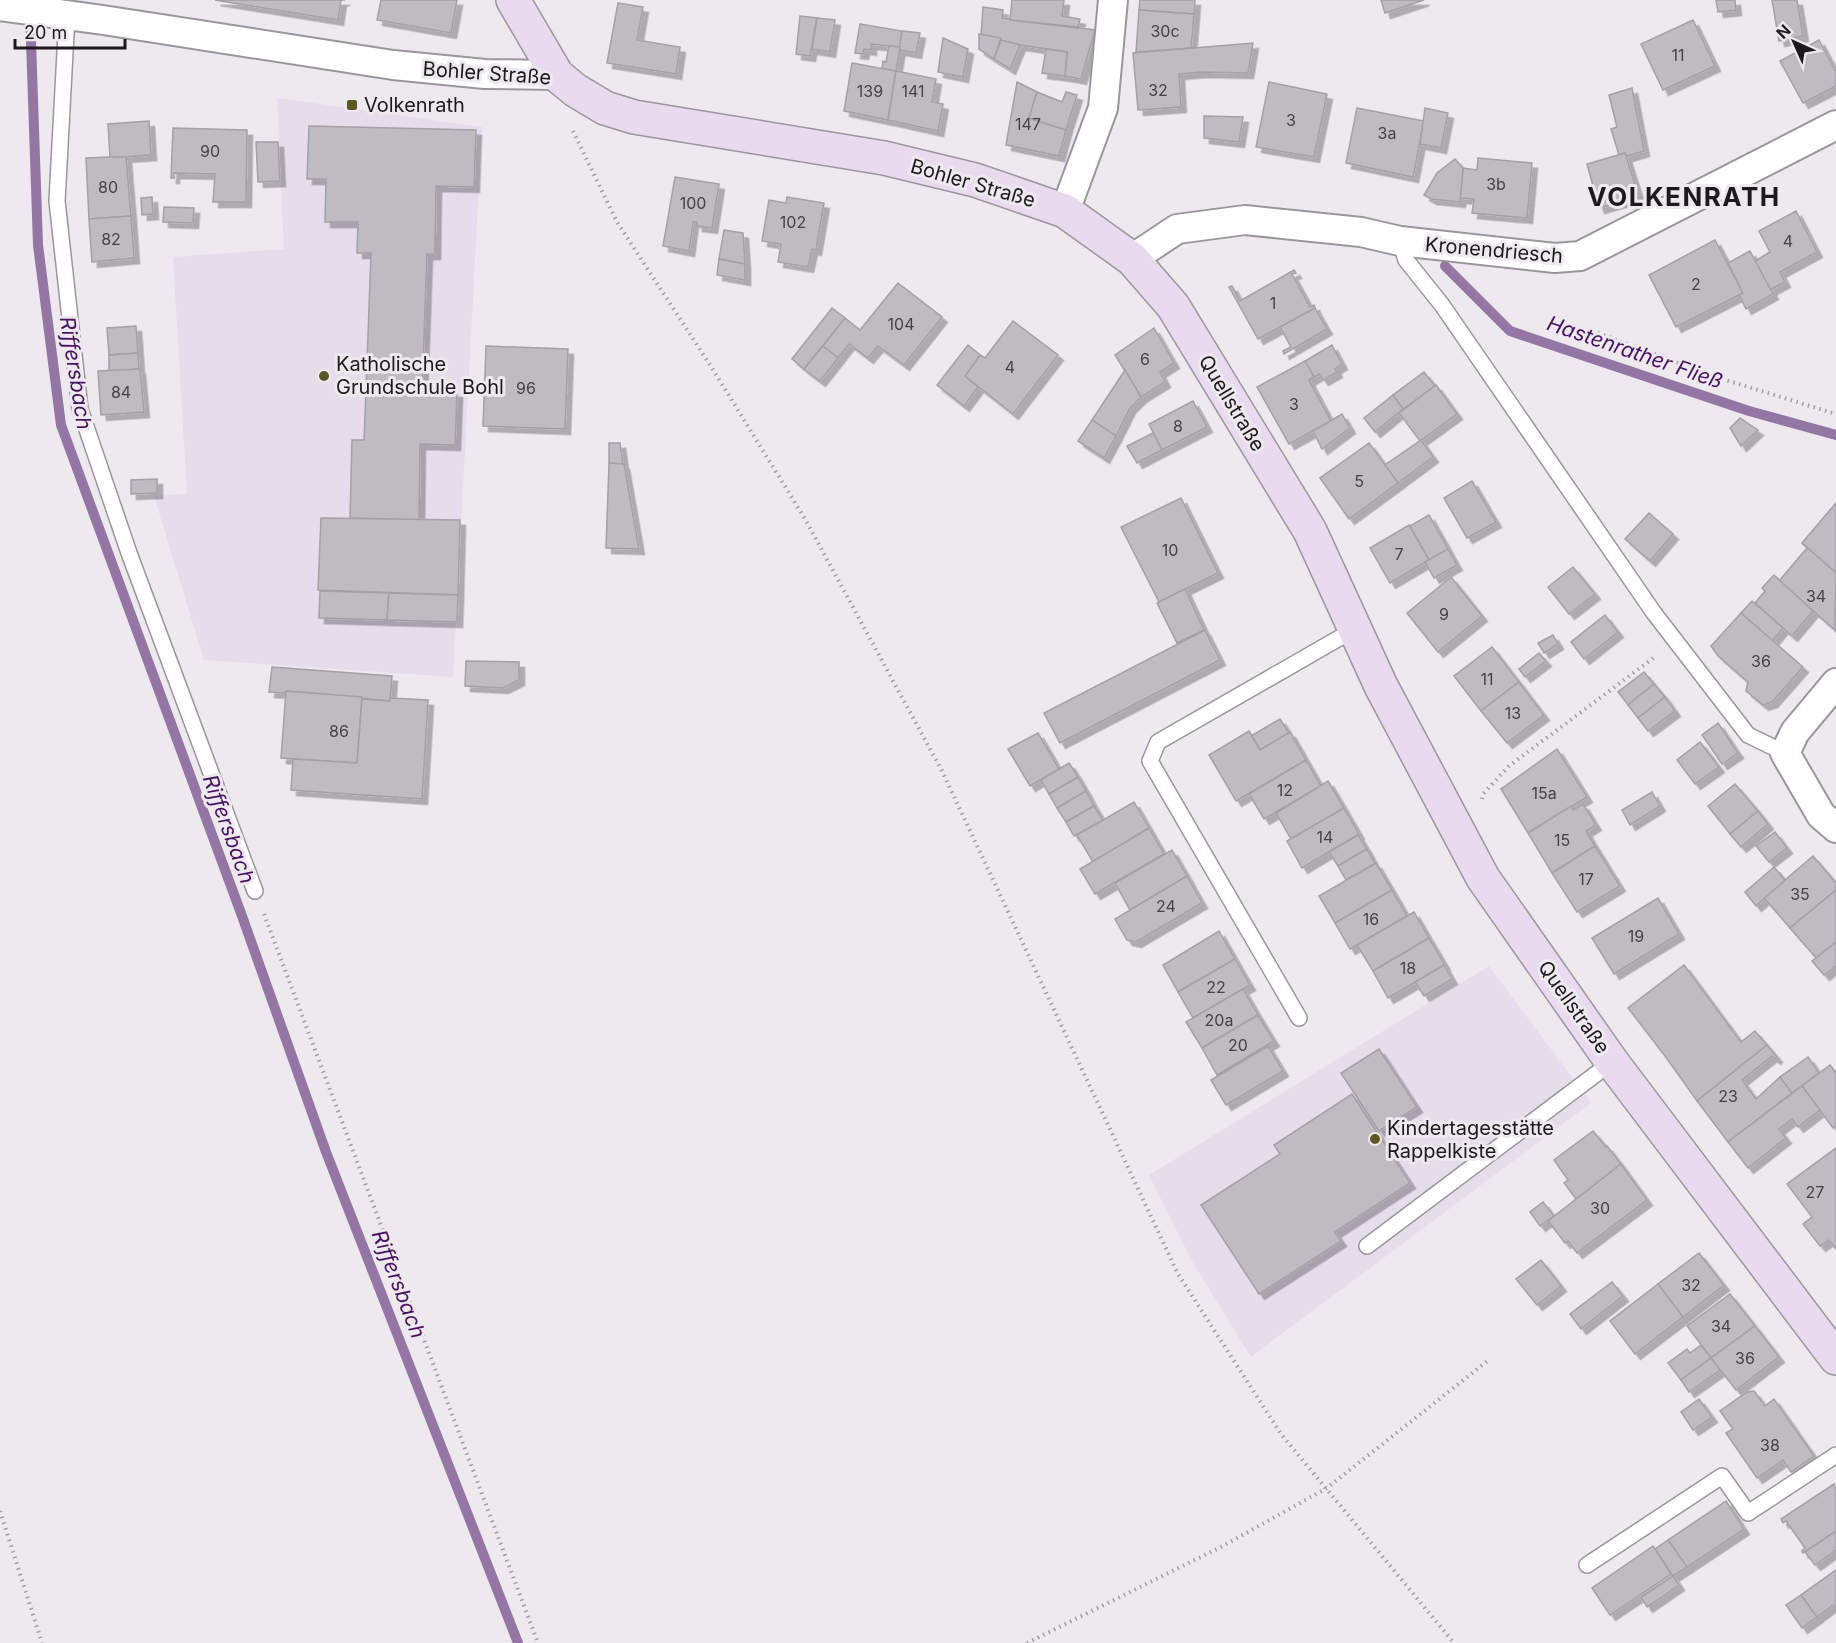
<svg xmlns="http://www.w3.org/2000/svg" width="1836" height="1643" font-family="Inter,sans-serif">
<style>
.built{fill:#e5ddea}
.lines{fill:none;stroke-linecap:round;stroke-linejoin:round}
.stream{stroke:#9476a4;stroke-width:10}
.building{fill:#bfbcc1;stroke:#a3a0a6;stroke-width:1.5;filter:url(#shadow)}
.lane-casing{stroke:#9a979c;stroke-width:18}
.street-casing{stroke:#9a979c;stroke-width:32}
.secondary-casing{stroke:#9a979c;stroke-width:36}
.path{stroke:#a19ea3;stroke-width:4;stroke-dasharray:1.5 4.5;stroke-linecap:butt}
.lane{stroke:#fff;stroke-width:15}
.street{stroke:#fff;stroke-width:28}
.secondary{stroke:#e9daf0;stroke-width:33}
.poi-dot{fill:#5d5724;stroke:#ede9ef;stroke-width:2}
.labels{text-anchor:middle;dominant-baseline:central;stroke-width:6;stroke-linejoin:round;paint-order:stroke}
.number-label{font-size:16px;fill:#454245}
.street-label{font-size:20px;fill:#1c1a1c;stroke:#ede9ef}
.poi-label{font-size:20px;fill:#1c1a1c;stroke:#ede9ef;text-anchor:start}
.water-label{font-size:21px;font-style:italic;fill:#481260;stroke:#ede9ef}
.district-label{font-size:26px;font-weight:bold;letter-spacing:1.5px;fill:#1c1a1c;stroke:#ede9ef}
</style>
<defs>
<filter id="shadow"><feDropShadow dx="5.5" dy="5.5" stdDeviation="0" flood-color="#0004"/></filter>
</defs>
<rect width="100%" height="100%" fill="#ede9ef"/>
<g class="built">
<polygon points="277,98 482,127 453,677 204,660 154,496 187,494 173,257 284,249"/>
<polygon points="1489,966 1591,1103 1251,1357 1192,1261 1149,1175"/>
</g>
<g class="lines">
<g class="stream">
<polyline points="30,12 38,245 61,425 242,916 326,1152 518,1643"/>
<polyline points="1445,266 1510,331 1749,411 1836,435"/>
</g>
</g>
<g class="building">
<polygon points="215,0 345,0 341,0 338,20"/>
<polygon points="381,0 457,0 451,33 377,20"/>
<polygon points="1012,0 1064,0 1062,16 1080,19 1078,27 1010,20"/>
<polygon points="1140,0 1195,0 1194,14 1139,10"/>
<polygon points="1381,0 1424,0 1385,13"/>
<polygon points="1716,0 1735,0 1736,10 1718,12"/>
<polygon points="1772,0 1797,0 1803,36 1779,41"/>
<polygon points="618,3 643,7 637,40 680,47 676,74 607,63"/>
<polygon points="983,7 1003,10 1002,18 1010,19 1010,20 1095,30 1081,79 1065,76 1067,52 1020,45 981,35"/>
<polygon points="1139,10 1194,14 1191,48 1136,52"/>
<polygon points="800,16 817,18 810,56 796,54"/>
<polygon points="817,18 835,20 830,52 812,49"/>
<polygon points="1693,20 1715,66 1663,90 1641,44"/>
<polygon points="860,24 902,31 900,47 871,44 871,50 864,49 863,54 855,53"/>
<polygon points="902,31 920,33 916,53 899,50"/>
<polygon points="979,34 1001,38 994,59 979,49"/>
<polygon points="943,38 968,49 963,77 938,72"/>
<polygon points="1001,40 1020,45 1010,69 994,59"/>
<polygon points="1819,40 1836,72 1836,86 1803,103 1780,61"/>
<polygon points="1253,43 1248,73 1200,72 1179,74 1181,107 1138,110 1133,53"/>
<polygon points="889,46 900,47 896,71 882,69 883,61 886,62"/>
<polygon points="1046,49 1067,52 1065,76 1042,73"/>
<polygon points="852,63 896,71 888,120 844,111"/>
<polygon points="896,71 936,79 932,102 943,104 938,131 888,120"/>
<polygon points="1017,82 1037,92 1029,118 1066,130 1059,156 1006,145"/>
<polygon points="1269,82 1327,94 1314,157 1256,147"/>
<polygon points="1632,88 1644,151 1627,156 1625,153 1619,155 1611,129 1617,127 1609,95"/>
<polygon points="1037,92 1062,102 1066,92 1077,95 1066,130 1029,118"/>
<polygon points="1357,108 1424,121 1413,177 1346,163"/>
<polygon points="1425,108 1448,113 1441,148 1420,144"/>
<polygon points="1204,116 1243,117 1239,142 1204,138"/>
<polygon points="149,121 151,155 110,158 108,124"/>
<polygon points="309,126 476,130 474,187 436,186 435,254 427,254 422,392 366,390 371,253 357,253 358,222 325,222 326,179 307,179"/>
<polygon points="173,128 247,130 246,202 213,202 215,174 174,173 174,178 171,178"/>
<polygon points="256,142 278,142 280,181 258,182"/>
<polygon points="1625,153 1639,197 1599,208 1587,164"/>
<polygon points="109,157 126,157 131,216 89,219 86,158"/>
<polygon points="1478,158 1532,163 1527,218 1472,213 1474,199 1460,198 1463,168 1477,170"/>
<polygon points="1455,159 1463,168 1460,202 1431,199 1424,195 1437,173"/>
<polygon points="675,177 719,184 712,228 697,226 697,222 693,222 689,251 663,246"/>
<polygon points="152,197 153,214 142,215 141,198"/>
<polygon points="787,197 824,203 816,250 812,249 808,267 778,262 781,244 762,241 769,200 786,203"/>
<polygon points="164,207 194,208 193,223 163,222"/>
<polygon points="1796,211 1817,252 1780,272 1785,282 1770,290 1755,261 1770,252 1759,231"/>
<polygon points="131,216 134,258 92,262 89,219"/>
<polygon points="724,230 743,233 745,264 719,259"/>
<polygon points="1715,240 1743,293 1676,327 1649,275"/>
<polygon points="1750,251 1773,294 1746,309 1739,295 1743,293 1728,263"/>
<polygon points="719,259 745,264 745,280 717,275"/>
<polygon points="1294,270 1296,273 1292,274 1310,307 1314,305 1315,308 1258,339 1229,287 1232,286 1240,301"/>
<polygon points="898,283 942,317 904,365 878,346 868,358 849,344 838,358 823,346 845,318 860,330"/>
<polygon points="832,308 845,318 804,369 792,359"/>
<polygon points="1315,308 1327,329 1284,354 1283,351 1291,347 1280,327"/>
<polygon points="1013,321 1058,355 1013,414 965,376 980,355 985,358"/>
<polygon points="136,326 138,353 109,355 107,328"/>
<polygon points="1154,328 1174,363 1160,372 1165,382 1141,397 1115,355"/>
<polygon points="968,345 980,355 965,376 978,387 964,406 937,385"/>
<polygon points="1332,345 1342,364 1335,369 1337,372 1323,380 1319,374 1314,377 1305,361"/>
<polygon points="486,346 568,349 565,429 483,426"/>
<polygon points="823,346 838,358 820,381 804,369"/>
<polygon points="138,353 139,369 109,371 109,355"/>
<polygon points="1305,361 1314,377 1309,380 1331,421 1289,444 1257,387"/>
<polygon points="140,369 144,412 101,415 98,371"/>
<polygon points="1125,370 1141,397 1130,408 1116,436 1092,420"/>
<polygon points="1424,372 1435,386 1403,409 1393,395"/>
<polygon points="1436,385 1457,414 1420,441 1399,413"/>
<polygon points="366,390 457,392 455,445 420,444 419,520 350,518 352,440 364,440"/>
<polygon points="1393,395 1403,409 1375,432 1364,418"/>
<polygon points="1193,401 1207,427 1162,450 1149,424"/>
<polygon points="1342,414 1350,428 1322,449 1313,431"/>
<polygon points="1740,418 1758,430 1741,446 1730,428"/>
<polygon points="1092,420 1116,436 1104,458 1078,441"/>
<polygon points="1153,433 1162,450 1137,463 1127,446"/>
<polygon points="1421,440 1433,457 1398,483 1385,465"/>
<polygon points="609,443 620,443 623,464 609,463"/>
<polygon points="1369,443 1398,483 1349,519 1320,478"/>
<polygon points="609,463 624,464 639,549 606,548"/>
<polygon points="157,479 157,493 131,494 131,480"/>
<polygon points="1472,481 1496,522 1467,538 1444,498"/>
<polygon points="1181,498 1218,573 1159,602 1121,527"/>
<polygon points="1836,503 1836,573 1802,543"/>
<polygon points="1649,513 1673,534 1650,561 1625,539"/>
<polygon points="1429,515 1448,549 1429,560 1410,526"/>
<polygon points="321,518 460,520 458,595 318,590"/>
<polygon points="1409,525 1429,560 1390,583 1370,548"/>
<polygon points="1802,543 1836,573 1835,630 1779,581 1807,548"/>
<polygon points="1448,549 1457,565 1434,578 1425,562"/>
<polygon points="1573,567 1595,594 1569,614 1548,587"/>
<polygon points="1774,575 1813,611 1792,636 1755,603 1765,591 1762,588"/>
<polygon points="1451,577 1482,616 1438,652 1407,613"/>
<polygon points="1185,589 1204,630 1177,643 1157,603"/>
<polygon points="320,591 389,593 387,620 319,618"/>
<polygon points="389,593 458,595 457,622 387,620"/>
<polygon points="1752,601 1783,628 1772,641 1741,613"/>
<polygon points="1741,613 1803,667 1772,702 1763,705 1746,691 1748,682 1718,656 1711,646"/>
<polygon points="1605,615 1618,632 1584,659 1571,642"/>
<polygon points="1205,630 1220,660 1060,743 1044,713"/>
<polygon points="1553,635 1558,644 1544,653 1538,643"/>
<polygon points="1492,647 1519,682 1481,711 1454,676"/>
<polygon points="1539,653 1546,661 1525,677 1519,669"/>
<polygon points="466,661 519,662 519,680 503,688 465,686"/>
<polygon points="272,667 392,676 390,701 286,691 285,693 269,692"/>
<polygon points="1644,672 1654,684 1628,705 1618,692"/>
<polygon points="1519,682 1544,715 1507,743 1481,711"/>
<polygon points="1654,684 1665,697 1638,718 1628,705"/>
<polygon points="286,691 362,697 357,763 281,758"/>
<polygon points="1665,697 1675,711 1648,731 1638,718"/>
<polygon points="390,698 428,700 422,799 291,790 293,759 357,763 362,699 390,701"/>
<polygon points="1280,719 1289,733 1260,750 1251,736"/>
<polygon points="1718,723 1738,753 1722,764 1702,735"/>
<polygon points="1249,731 1260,750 1290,732 1306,760 1236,801 1209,755"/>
<polygon points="1038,733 1059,769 1030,786 1008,749"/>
<polygon points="1700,742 1719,767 1695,784 1677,760"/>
<polygon points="1557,749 1587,797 1528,833 1501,789"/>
<polygon points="1306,760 1321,786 1264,819 1249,794"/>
<polygon points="1069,763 1078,777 1049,794 1041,780"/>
<polygon points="1078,777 1086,791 1057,808 1049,794"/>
<polygon points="1328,781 1344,808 1291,839 1276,813"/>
<polygon points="1735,784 1758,811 1730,834 1708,806"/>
<polygon points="1086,791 1094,806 1066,822 1057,808"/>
<polygon points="1652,792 1660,806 1630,825 1622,810"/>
<polygon points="1134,802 1149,828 1093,862 1077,835"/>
<polygon points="1583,804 1596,825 1586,831 1595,846 1552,873 1528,833 1571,806 1573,810"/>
<polygon points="1094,806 1103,820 1074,836 1066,822"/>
<polygon points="1344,808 1359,834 1302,868 1287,841"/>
<polygon points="1758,811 1768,824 1741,847 1730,834"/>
<polygon points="1149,828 1164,854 1095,894 1080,869"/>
<polygon points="1775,832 1787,848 1769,862 1756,846"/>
<polygon points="1358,835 1367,849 1338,866 1329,852"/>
<polygon points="1595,846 1620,886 1577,912 1552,873"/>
<polygon points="1367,849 1375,864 1346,880 1338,866"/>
<polygon points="1172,850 1187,876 1130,910 1115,883"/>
<polygon points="1813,856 1836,883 1836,890 1790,928 1764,898"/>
<polygon points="1376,863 1392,890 1335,923 1319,896"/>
<polygon points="1774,867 1785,880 1756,906 1745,892"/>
<polygon points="1187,876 1202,903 1136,942 1127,940 1115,919"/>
<polygon points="1392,890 1407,916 1350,949 1335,923"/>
<polygon points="1836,890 1836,942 1817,959 1790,928"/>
<polygon points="1658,898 1679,934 1614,974 1592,938"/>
<polygon points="1414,912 1429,938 1373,971 1357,945"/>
<polygon points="1219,931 1235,959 1178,992 1163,965"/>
<polygon points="1429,938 1445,965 1388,998 1373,971"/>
<polygon points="1836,942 1836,966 1824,975 1812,961"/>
<polygon points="1235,959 1250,985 1193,1018 1178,992"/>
<polygon points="1444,965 1452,979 1424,996 1415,982"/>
<polygon points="1684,965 1741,1042 1755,1031 1767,1045 1697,1101 1665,1056 1628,1008"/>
<polygon points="1243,989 1258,1015 1202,1048 1186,1022"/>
<polygon points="1258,1015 1274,1041 1217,1075 1202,1048"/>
<polygon points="1767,1045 1777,1057 1775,1059 1772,1056 1742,1080 1756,1099 1780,1077 1792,1093 1728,1142 1697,1101"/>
<polygon points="1268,1046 1283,1071 1226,1105 1211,1080"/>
<polygon points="1379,1049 1417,1107 1379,1131 1341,1073"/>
<polygon points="1808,1057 1819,1073 1792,1093 1780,1077"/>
<polygon points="1830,1065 1836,1073 1836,1126 1833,1128 1802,1086"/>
<polygon points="1802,1086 1820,1110 1798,1127 1792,1119 1779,1129 1786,1138 1748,1168 1728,1142"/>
<polygon points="1352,1094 1410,1183 1335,1232 1341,1241 1259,1294 1201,1205 1280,1154 1274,1145"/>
<polygon points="1593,1131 1606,1147 1607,1146 1621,1164 1576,1199 1564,1183 1568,1180 1554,1160"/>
<polygon points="1836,1148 1836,1249 1829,1240 1820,1246 1803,1224 1812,1217 1787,1184"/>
<polygon points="1621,1164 1647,1200 1577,1253 1568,1241 1565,1243 1548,1221"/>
<polygon points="1543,1202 1554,1216 1540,1226 1530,1212"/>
<polygon points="1699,1253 1724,1285 1683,1317 1658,1284"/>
<polygon points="1541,1260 1561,1286 1537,1305 1516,1279"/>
<polygon points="1612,1282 1623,1296 1581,1329 1570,1314"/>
<polygon points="1658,1284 1683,1317 1635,1354 1610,1321"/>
<polygon points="1730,1294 1755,1326 1711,1358 1687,1326"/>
<polygon points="1755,1326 1779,1357 1736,1390 1711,1358"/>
<polygon points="1701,1345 1711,1358 1681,1380 1668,1363 1687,1349 1690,1353"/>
<polygon points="1711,1358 1720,1370 1689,1392 1681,1380"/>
<polygon points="1754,1391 1765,1406 1774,1399 1814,1456 1791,1472 1783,1460 1757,1478 1726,1433 1733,1429 1720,1411 1747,1392"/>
<polygon points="1699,1399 1712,1417 1693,1430 1681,1412"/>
<polygon points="1834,1484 1836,1490 1836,1531 1803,1553 1802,1551 1805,1548 1786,1521 1783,1523 1781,1519"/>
<polygon points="1726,1501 1744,1529 1687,1567 1668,1540"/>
<polygon points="1836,1531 1836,1550 1815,1565 1805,1552"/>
<polygon points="1668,1540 1687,1567 1673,1576 1655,1549"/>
<polygon points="1653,1546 1671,1574 1610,1615 1592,1588"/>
<polygon points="1836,1570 1836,1609 1833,1605 1817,1617 1801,1595"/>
<polygon points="1673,1576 1679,1585 1647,1607 1641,1597"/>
<polygon points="1801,1595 1817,1617 1802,1628 1786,1605"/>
</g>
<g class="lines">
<g class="lane-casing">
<g id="lane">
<polyline points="67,15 57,201 80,409 129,553 255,891"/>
<polyline points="1400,241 1406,260 1442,305 1654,613 1748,735 1785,753"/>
<polyline points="1299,1018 1150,761 1158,742 1355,629"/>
<polyline points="1367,1246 1612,1062"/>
<polyline points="1587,1565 1722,1476 1748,1513 1836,1455"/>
</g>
</g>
<g class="street-casing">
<g id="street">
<polyline points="0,6 103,20 393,65 485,74 557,75"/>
<polyline points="1065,211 1103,108 1113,0"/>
<polyline points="1132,259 1177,229 1245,220 1361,232 1400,241 1555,258 1580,256 1836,125"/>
<polyline points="1836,683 1795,732 1785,753 1821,815 1836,828"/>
</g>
</g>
<g class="secondary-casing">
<polyline id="secondary" points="513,0 557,75 575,90 605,108 634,117 884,158 975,180 1065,211 1132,259 1173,306 1310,531 1381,686 1483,878 1612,1062 1836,1358"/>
</g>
<g class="path">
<polyline points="573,131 617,222 712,368 805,519 942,771 1178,1274 1281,1434 1454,1643"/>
<polyline points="1598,333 1716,377 1836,414"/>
<polyline points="1482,799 1483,794 1509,766 1656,656"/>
<polyline points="264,914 538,1643"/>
<polyline points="0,1511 42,1643"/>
<polyline points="1027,1643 1221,1547 1327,1488 1490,1359"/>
</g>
<use href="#lane" class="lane"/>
<use href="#street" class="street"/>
<use href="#secondary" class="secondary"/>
</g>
<g class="poi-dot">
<rect x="346" y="99" width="12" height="12" rx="3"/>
<circle cx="324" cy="376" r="6"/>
<circle cx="1375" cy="1139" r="6"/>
</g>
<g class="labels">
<g class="number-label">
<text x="1165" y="31">30c</text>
<text x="1678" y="55">11</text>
<text x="1158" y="90">32</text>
<text x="870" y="91">139</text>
<text x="913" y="91">141</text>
<text x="1291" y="120">3</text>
<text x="1028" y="124">147</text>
<text x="1387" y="133">3a</text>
<text x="210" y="151">90</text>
<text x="1496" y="184">3b</text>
<text x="108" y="187">80</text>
<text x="693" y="203">100</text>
<text x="793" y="222">102</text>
<text x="111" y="239">82</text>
<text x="1788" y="241">4</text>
<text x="1696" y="284">2</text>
<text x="1273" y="303">1</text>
<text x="901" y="324">104</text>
<text x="1145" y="359">6</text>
<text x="1010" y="367">4</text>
<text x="526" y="388">96</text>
<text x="121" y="392">84</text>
<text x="1294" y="404">3</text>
<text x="1178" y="426">8</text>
<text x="1359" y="481">5</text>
<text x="1170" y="550">10</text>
<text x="1399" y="554">7</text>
<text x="1816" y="596">34</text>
<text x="1444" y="614">9</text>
<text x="1761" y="661">36</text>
<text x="1487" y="679">11</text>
<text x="1513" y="713">13</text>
<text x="339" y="731">86</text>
<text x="1285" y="790">12</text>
<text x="1544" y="793">15a</text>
<text x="1325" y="837">14</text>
<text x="1562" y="840">15</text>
<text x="1586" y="879">17</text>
<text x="1800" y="894">35</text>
<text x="1166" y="906">24</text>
<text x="1371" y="919">16</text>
<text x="1636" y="936">19</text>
<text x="1408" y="968">18</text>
<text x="1216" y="987">22</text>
<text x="1219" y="1020">20a</text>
<text x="1238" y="1045">20</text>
<text x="1728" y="1096">23</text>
<text x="1815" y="1192">27</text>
<text x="1600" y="1208">30</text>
<text x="1691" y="1285">32</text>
<text x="1721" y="1326">34</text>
<text x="1745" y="1358">36</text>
<text x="1770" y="1445">38</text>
</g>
<g class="street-label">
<text transform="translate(487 73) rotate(4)">Bohler Straße</text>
<text transform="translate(973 183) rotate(16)">Bohler Straße</text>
<text transform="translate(1494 250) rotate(5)">Kronendriesch</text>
<text transform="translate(1232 403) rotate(59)">Quellstraße</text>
<text transform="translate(1574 1007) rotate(55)">Quellstraße</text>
</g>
<g class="poi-label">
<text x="364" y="105">Volkenrath</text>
<text x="336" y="364">Katholische<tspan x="336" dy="23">Grundschule Bohl</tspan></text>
<text x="1387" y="1128">Kindertagesstätte<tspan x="1387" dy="23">Rappelkiste</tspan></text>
</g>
<g class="water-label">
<text transform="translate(1635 352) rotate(19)">Hastenrather Fließ</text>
<text transform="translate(76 373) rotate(81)">Riffersbach</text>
<text transform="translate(229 829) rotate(70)">Riffersbach</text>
<text transform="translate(399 1284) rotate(69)">Riffersbach</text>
</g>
<g class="district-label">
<text x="1684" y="196">VOLKENRATH</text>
</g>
</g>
<g transform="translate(1794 42) rotate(315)" stroke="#ede9ef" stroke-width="4.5" paint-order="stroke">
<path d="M0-4.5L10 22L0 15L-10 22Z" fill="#1c1a1c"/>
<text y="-9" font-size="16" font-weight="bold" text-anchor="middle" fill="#1c1a1c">N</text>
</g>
<path d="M15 39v9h110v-9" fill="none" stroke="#1c1a1c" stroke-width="3"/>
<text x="24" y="39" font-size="18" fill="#1c1a1c" stroke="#ede9ef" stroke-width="4.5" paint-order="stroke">20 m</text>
</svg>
